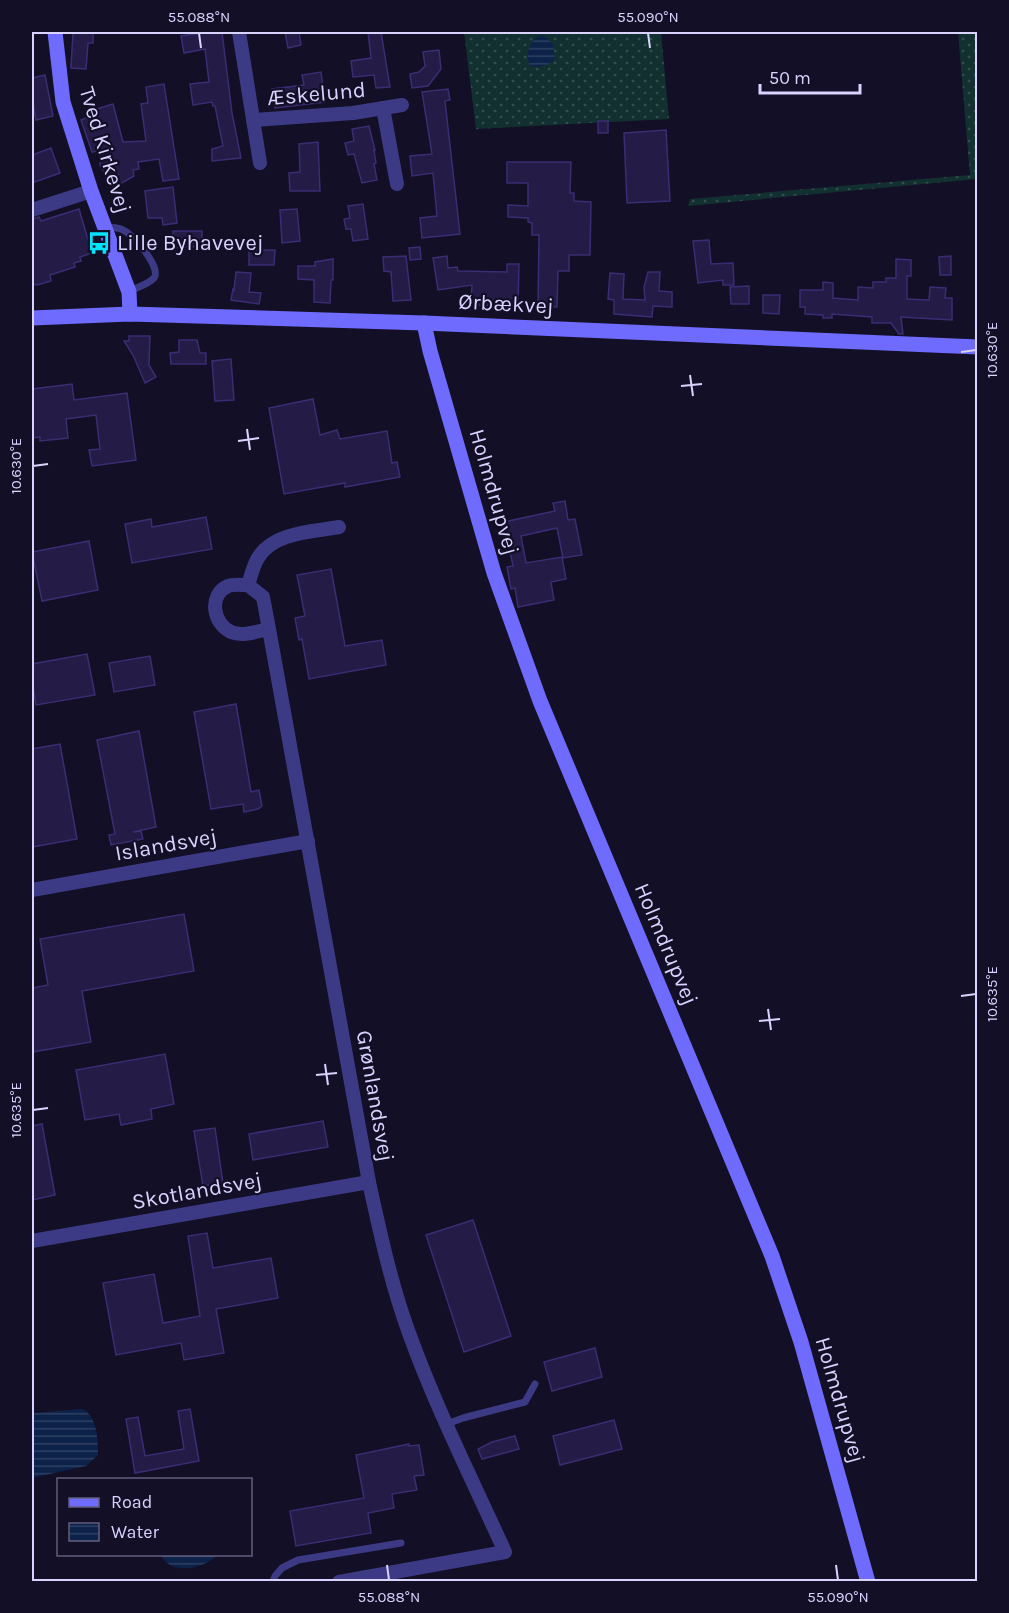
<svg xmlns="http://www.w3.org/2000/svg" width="1009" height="1613" font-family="Karla,sans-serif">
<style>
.grass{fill:url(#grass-dots)}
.water{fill:url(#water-rules)}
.building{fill:#241b47;stroke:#3b2d73;stroke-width:1.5}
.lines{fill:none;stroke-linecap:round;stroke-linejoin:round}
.lane{stroke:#3d3a85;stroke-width:7}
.street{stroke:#3d3a85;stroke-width:14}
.secondary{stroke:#6f6bff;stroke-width:15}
.ticks{fill:none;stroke:#d9d4ff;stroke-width:2}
.labels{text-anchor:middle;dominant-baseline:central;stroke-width:4.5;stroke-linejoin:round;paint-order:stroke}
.street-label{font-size:22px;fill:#d9d4ff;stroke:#130f26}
.poi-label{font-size:22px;fill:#d9d4ff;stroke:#130f26;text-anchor:start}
.neatline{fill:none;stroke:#d9d4ff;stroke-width:2}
.ticks-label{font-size:15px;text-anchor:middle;fill:#d9d4ff}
</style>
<defs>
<pattern id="grass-dots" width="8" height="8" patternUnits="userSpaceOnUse" patternTransform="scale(1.5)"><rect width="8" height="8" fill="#12302f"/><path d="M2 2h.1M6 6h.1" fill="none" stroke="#344d4e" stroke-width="1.8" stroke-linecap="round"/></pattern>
<pattern id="water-rules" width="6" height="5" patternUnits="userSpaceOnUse" patternTransform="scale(1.5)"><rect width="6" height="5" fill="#0c2248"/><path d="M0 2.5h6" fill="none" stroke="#2f4163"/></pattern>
</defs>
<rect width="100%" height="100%" fill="#130f26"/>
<g class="grass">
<polygon points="464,32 661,32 669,119 476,129"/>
<polygon points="958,32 977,32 977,179 688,206 690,199 970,175"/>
</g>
<g class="water">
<path d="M543,35L553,44L555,59C547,66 541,68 530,66C525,53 529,45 538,36Z"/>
<path d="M82,1409C97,1415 98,1440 98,1455L86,1466L32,1478V1413Z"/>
<path d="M161,1555H217C205,1569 170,1576 161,1555Z"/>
</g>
<g class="building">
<polygon points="73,32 93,32 93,43 88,43 86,69 71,68"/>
<polygon points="209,32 222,32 232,113 241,158 212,161 212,149 223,146 215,106 213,106 212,102 193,105 190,84 209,82 205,49 184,53 181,36"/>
<polygon points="285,32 299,32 301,45 288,48"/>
<polygon points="368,32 381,32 390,87 376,88 374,75 353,77 351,61 371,58"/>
<polygon points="439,50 441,69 428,86 412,88 410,74 419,72 425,66 423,52"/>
<polygon points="321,72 325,102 275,108 272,89 304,85 302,75"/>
<polygon points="45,75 53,116 36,120 32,97 32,78"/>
<polygon points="164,84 179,179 163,181 159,159 138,162 139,169 133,170 134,176 113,188 100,165 100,151 92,152 81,120 91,116 90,111 113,104 123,142 146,141 141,104 148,103 146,87"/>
<polygon points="448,89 450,100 445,101 460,234 422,238 420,218 437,216 433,173 412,176 410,156 432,154 422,92"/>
<rect x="598" y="121" width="10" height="12"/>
<polygon points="369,126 375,150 374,150 376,163 374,164 377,180 362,183 354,154 348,155 345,143 354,141 352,129"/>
<polygon points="666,130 670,201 627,203 624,133"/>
<polygon points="318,142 320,191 290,191 289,173 300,172 299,144"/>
<polygon points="51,148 60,173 32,183 32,155"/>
<polygon points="507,162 571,162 570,193 574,193 574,201 591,202 590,255 569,255 569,271 558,271 557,307 538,306 539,235 532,235 532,223 528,222 528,218 508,217 508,205 528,206 528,183 507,183"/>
<polygon points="173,187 177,223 163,225 162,218 148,218 145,191"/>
<polygon points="363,204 368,239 353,241 351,229 346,229 344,219 350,218 348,206"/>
<polygon points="79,209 92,253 80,257 81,261 74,263 75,267 50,275 51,281 37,285 32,284 32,219 39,217 41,221"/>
<polygon points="297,209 300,241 282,243 280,210"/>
<polygon points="173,231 202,231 202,246 173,248"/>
<polygon points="709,240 711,264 733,263 734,285 723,285 723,280 698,283 693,241"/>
<polygon points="420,247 421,259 410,260 409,248"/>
<polygon points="249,250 275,250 274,265 249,265"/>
<polygon points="406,256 411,300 393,301 391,272 384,271 383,257"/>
<polygon points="447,256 448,268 457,267 458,271 507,272 507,264 519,264 518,306 471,305 472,285 438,290 433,258"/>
<polygon points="951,256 951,275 940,275 939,257"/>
<polygon points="333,259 333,280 331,280 330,303 314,302 314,280 298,279 298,266 315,266 315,262"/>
<polygon points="896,259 911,260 911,276 907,276 907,299 929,300 930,287 946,288 945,298 952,298 952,320 901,317 903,334 899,334 891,323 872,323 872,317 832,314 832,318 823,318 823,315 805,314 805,307 800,307 800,290 823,290 823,282 833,283 833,298 858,300 858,287 873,288 873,282 886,282 886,278 896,278"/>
<polygon points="236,272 251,273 249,292 261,293 259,304 231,300 233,289 234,290"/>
<polygon points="648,272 660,272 659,291 672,292 672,307 653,306 652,317 614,314 614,300 608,299 610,273 624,274 623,299 645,300 644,287"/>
<polygon points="749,286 749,304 731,304 730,287"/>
<polygon points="763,295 780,295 779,314 763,313"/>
<polygon points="129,336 150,336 149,365 156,377 145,383 133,355 124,341 129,341"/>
<polygon points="179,340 197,340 200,353 206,353 206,364 171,364 170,353 179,352"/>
<polygon points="231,359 234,400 215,401 212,361"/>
<polygon points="72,384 74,400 127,393 136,460 92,466 89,450 100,449 96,415 66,419 68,438 40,441 40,437 32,438 32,389"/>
<polygon points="313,399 320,435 337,430 340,439 387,431 392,463 397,462 400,477 345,487 345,483 284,494 269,408"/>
<polygon points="565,501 568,520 575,519 582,555 563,558 557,528 521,536 526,563 562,557 566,579 551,582 554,600 518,607 515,588 511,589 507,567 513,566 504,522 555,511 553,503"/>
<polygon points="206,517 212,549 132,563 125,524 151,519 152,527"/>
<polygon points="89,541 98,590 42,601 32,552"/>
<polygon points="331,569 345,646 382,640 386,665 309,679 302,639 299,640 295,618 305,616 297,575"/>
<polygon points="87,654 95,695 36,705 32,680 32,664"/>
<polygon points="150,656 155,685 114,692 109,663"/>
<polygon points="236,704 251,792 259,790 262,806 258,809 244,812 243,804 211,809 194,712"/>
<polygon points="139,731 156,827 133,832 141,831 143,839 111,845 109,835 115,834 97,740"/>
<polygon points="60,744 77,839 32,847 32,749"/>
<polygon points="184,914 194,971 82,991 91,1042 32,1052 32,988 48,985 40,939"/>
<polygon points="165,1054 174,1104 151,1109 152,1119 121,1125 119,1114 85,1120 76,1070"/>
<polygon points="323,1121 328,1147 253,1160 249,1134"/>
<polygon points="42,1124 55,1195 32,1200 32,1126"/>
<polygon points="215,1128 223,1183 203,1186 194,1131"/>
<polygon points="473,1220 511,1336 464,1352 426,1235"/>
<polygon points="207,1233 213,1268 271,1258 278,1298 216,1309 224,1353 184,1360 181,1343 116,1355 103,1283 154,1274 163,1323 200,1316 188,1236"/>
<polygon points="595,1348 602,1377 552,1391 544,1362"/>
<polygon points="190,1409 199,1461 135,1473 126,1419 138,1417 145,1456 184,1449 178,1411"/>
<polygon points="614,1420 622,1449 560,1465 553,1436"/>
<polygon points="515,1436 519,1449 482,1459 478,1449 492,1442"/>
<polygon points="409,1444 409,1446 419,1445 424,1475 414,1476 417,1490 392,1494 394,1508 368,1513 371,1533 296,1546 290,1511 364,1498 356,1455"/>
</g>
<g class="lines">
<g class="lane">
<path d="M105,227C111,228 118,227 123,230C133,234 162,268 154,278C149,284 136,288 129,291"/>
<polyline points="447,1424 463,1418 525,1402 535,1384"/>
<polyline points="273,1582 275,1576 282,1568 298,1560 401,1543"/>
</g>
<g class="street">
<polyline points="239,32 260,163"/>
<polyline points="383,108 397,184"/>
<polyline points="253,120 353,113 402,105"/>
<polyline points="32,210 91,191"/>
<path d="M248,585C251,576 253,566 258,558C273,532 312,532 339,527"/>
<path d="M269,629C258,631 243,637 231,632C213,624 208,595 228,586C233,584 242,585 248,585L263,597L269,629L369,1182C380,1232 391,1284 409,1333C436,1408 472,1479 505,1552L339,1582"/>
<polyline points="32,890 308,841"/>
<polyline points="32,1241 369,1182"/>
</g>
<g class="secondary">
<polyline points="55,32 63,102 91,191 129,292 130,314"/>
<polyline points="32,318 130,314 424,323 978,347"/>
<polyline points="424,323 430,351 494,573 540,701 772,1256 801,1342 868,1582"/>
</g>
</g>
<path class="ticks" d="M199,33L201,48M648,33L650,48M961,352L976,350M690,375L693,396M681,386L702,384M247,429L250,450M238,441L259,438M33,466L48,464M961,996L976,994M768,1009L771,1030M759,1021L780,1019M325,1064L328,1085M316,1075L337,1073M33,1110L48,1108M387,1565L389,1580M836,1565L838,1580"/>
<defs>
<g id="bus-bare" transform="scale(1.8)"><path d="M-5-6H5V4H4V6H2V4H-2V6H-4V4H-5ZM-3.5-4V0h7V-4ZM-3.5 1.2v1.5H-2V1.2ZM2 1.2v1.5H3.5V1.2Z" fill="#00e5ff" stroke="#130f26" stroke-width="2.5" paint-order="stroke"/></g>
</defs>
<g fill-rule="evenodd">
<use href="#bus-bare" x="99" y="243"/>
</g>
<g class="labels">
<g class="street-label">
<text transform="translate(316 94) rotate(-5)">Æskelund</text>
<text transform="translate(105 150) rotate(73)">Tved Kirkevej</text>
<text transform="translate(506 304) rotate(3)">Ørbækvej</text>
<text transform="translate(494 492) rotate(74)">Holmdrupvej</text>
<text transform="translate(166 845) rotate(-10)">Islandsvej</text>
<text transform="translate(666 944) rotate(67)">Holmdrupvej</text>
<text transform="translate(375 1096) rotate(80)">Grønlandsvej</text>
<text transform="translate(197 1191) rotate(-10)">Skotlandsvej</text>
<text transform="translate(840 1400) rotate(74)">Holmdrupvej</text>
</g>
<g class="poi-label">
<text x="117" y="243">Lille Byhavevej</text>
</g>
</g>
<rect width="1009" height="1613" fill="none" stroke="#130f26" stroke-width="66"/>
<rect x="57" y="1478" width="195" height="78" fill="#130f26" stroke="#625e7d" stroke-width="1.5"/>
<rect x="69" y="1498" width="30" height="9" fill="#6f6bff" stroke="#625e7d" stroke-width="1.5"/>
<text x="111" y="1508" font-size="18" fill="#d9d4ff">Road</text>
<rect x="69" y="1523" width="30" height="18" fill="url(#water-rules)" stroke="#625e7d" stroke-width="1.5"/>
<text x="111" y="1538" font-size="18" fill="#d9d4ff">Water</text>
<path d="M760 84v9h100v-9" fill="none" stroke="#d9d4ff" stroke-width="3"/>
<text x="769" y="84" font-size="18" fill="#d9d4ff" stroke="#130f26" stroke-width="4.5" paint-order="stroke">50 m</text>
<rect x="33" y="33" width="943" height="1547" class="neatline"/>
<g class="ticks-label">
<text x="199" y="22">55.088°N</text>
<text x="648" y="22">55.090°N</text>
<text transform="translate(992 350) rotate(-90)" y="5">10.630°E</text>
<text transform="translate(16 466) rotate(-90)" y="5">10.630°E</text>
<text transform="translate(992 994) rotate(-90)" y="5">10.635°E</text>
<text transform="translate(16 1110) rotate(-90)" y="5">10.635°E</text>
<text x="389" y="1602">55.088°N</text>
<text x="838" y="1602">55.090°N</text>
</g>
</svg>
